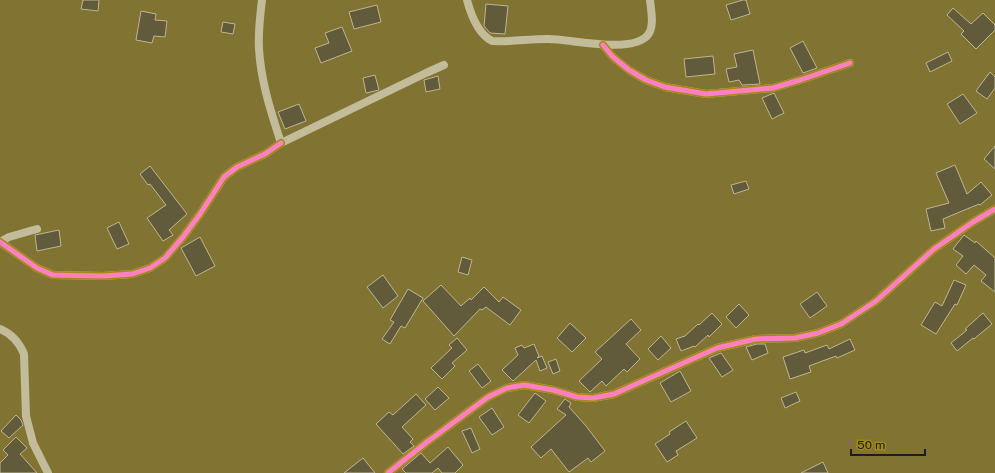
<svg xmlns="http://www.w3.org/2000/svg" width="995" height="473" font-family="'Public Sans',sans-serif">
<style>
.building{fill:#615b3c;stroke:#beb692}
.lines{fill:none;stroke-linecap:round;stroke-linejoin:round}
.minor{stroke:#c3bc9a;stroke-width:8}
.cycleway-casing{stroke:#a28911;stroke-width:8}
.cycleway{stroke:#ff80c0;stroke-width:5}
</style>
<rect width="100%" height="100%" fill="#817332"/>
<g class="building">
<polygon points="83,0 99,0 98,11 81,9"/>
<polygon points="743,0 746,0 750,14 731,20 726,5"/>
<polygon points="486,4 508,6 505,34 490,33 484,26"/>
<polygon points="377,5 381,22 354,29 349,12"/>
<polygon points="953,8 971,24 983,13 995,25 995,30 976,49 961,34 964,31 947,15"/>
<polygon points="141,11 156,14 155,20 167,21 165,37 154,36 152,43 136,40"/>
<polygon points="223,22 235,24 233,34 221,32"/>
<polygon points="342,27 352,51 321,63 315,48 329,43 325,33"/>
<polygon points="803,41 817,68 803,73 790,48"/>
<polygon points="753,50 760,84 742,85 739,80 729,82 726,69 737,67 734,54"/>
<polygon points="948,52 952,61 930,72 926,63"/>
<polygon points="713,56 715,74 686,77 684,59"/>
<polygon points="990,72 995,77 995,88 987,99 976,91"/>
<polygon points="375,75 379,90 366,93 363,78"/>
<polygon points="438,76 440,89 426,92 424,80"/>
<polygon points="774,93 784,113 772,119 762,98"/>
<polygon points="963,94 977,113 960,124 947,104"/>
<polygon points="299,104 306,121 285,129 278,112"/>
<polygon points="995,146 995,169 984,159"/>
<polygon points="955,165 967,194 981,182 992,195 980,205 979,204 943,219 945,228 931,231 926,209 949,203 936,173"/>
<polygon points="150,166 187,214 169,230 173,235 163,241 147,218 166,205 150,184 148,185 140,174"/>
<polygon points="746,181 749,189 734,194 731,185"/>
<polygon points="119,222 129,244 117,249 107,228"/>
<polygon points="59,230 61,246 37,251 35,235"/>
<polygon points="964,235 975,243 976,241 995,258 995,292 981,281 986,275 974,265 966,274 956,265 963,256 953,249"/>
<polygon points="200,237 215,266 196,276 181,248"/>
<polygon points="462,257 472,260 468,275 458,272"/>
<polygon points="383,275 398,296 383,308 367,287"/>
<polygon points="954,280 966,285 957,305 955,304 936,334 921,325 935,302 942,306"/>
<polygon points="441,285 461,306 470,298 471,300 484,287 499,302 503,297 521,310 510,325 486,307 482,310 480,309 454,336 423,301"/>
<polygon points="408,289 423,298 405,328 401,326 390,344 382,339 394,322 390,320"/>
<polygon points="817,292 827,306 810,318 800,304"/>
<polygon points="739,304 749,315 736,328 726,317"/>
<polygon points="712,313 722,324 709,337 708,335 695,347 694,346 681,351 676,339 685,336 698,324 699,325"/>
<polygon points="983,313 992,324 974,339 973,338 957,351 951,343 967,330 965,329"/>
<polygon points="631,319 641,330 626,344 640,359 627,372 624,369 606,386 602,381 590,392 579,381 602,359 595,352"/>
<polygon points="570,323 586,338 572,352 557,338"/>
<polygon points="661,336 671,348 658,360 648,349"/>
<polygon points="457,338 467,350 452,363 455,366 442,379 431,368 452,348 449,345"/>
<polygon points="850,339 855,350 837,358 836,356 809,366 811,372 790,379 783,357 804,350 805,353 827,345 829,349"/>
<polygon points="534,344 539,356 537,358 542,356 547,368 540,371 536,360 513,381 502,370 518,355 515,348 522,345 524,348"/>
<polygon points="757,344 765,344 768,353 752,360 746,347"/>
<polygon points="721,353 733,370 722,377 709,358"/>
<polygon points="556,359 560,371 553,374 548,362"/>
<polygon points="478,364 491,381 482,388 469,371"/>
<polygon points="680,371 691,391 671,402 660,383"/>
<polygon points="438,387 449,398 435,410 425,399"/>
<polygon points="796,392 800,401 785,408 781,398"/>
<polygon points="535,393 546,401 529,423 518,415"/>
<polygon points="416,394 426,405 402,427 413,439 410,442 414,446 403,454 376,424 389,412 393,415"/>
<polygon points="565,399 571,403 569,407 586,426 605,451 591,462 588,458 569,472 551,449 541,458 531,447 566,415 557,409"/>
<polygon points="492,408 504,427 492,435 479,417"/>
<polygon points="16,415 21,420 23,425 9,438 1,431"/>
<polygon points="686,421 697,438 676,451 678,455 667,462 655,444 670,434 669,432"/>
<polygon points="471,428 480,449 472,453 462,431"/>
<polygon points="16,437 27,448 20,454 37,473 0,473 0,463 8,455 3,450"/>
<polygon points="448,447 463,465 455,473 442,473 438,468 432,473 406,473 402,469 421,453 430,463"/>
<polygon points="363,458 375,473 344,473"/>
<polygon points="823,462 828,473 801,473"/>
</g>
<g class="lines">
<g class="minor">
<path d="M262,0C260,16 258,33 259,49C261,82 271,112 281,143L426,73L444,65"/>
<path d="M467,0C471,15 478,34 492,41C511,42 529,39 548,39C572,39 629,54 647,36C655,28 651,10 650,0"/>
<polyline points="603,45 613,57 629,70 646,80 665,87 706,94 773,88 800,80 850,63"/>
<polyline points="0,242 37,268 53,275 103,276 132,274 150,268 165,258 183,237 200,214 224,177 237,167 265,154 281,143"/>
<polyline points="0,242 9,237 37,229"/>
<path d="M0,329C12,334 19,342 24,354L26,416L33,443L48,473"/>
<polyline points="388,473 427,442 488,397 507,388 524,385 553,390 577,397 593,398 614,394 717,348 756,339 795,338 818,333 841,324 876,301 934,249 973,222 995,209"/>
</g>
<g class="cycleway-casing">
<g id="cycleway">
<polyline points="603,45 613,57 629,70 646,80 665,87 706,94 773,88 800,80 850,63"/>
<polyline points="0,242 37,268 53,275 103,276 132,274 150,268 165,258 183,237 200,214 224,177 237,167 265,154 281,143"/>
<polyline points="388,473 427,442 488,397 507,388 524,385 553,390 577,397 593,398 614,394 717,348 756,339 795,338 818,333 841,324 876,301 934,249 973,222 995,209"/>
</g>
</g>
<use href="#cycleway" class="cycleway"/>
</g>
<path d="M851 449v6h74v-6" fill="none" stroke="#1d1d1d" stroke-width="2"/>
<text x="857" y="449" font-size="12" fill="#1d1d1d" stroke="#a28911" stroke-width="3" paint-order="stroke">50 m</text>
</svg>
